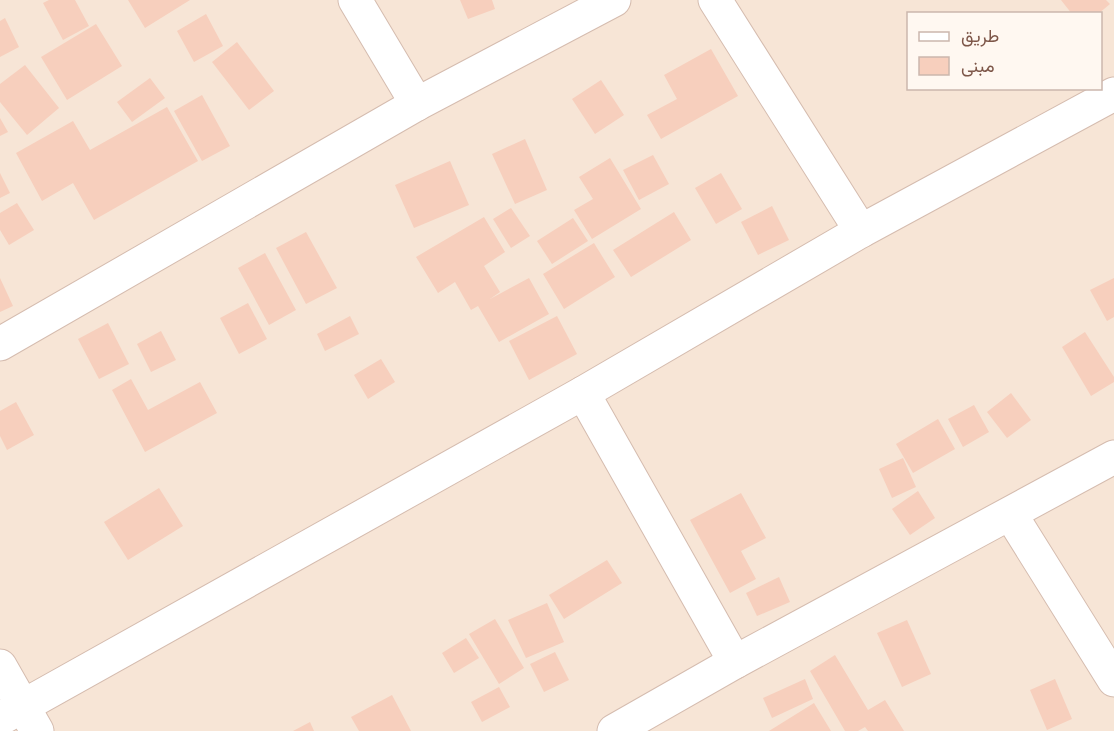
<svg xmlns="http://www.w3.org/2000/svg" width="1114" height="731" font-family="'PT Sans',Vazirmatn,sans-serif">
<style>
.residential{fill:#f7e5d6;fill-rule:evenodd}
.building{fill:#f7cfbd}
.lines{fill:none;stroke-linecap:round;stroke-linejoin:round}
.street-casing{stroke:#d5bcaf;stroke-width:35}
.street{stroke:#fff;stroke-width:33}
</style>
<rect width="100%" height="100%" fill="#fff4e8"/>
<path class="residential" d="M0,0H1114V731H0ZM908,14H1100V88H908Z"/>
<g class="building">
<polygon points="49,0 75,0 89,26 63,40 43,3"/>
<polygon points="128,0 190,0 145,28"/>
<polygon points="460,0 492,0 495,9 468,19"/>
<polygon points="1061,0 1106,0 1110,4 1098,14 1072,14"/>
<polygon points="206,14 223,46 194,62 177,31"/>
<polygon points="5,18 19,47 0,57 0,21"/>
<polygon points="96,24 122,66 67,100 41,57"/>
<polygon points="237,42 274,91 249,110 212,62"/>
<polygon points="711,49 738,96 661,139 647,115 677,99 664,75"/>
<polygon points="25,65 59,108 27,135 0,102 0,84"/>
<polygon points="150,78 165,98 132,122 117,102"/>
<polygon points="601,80 624,115 595,134 572,99"/>
<polygon points="202,95 230,146 202,161 174,111"/>
<polygon points="167,107 198,161 94,220 73,183 42,201 16,153 73,121 90,150"/>
<polygon points="0,118 8,132 0,136"/>
<polygon points="525,139 547,190 515,204 492,154"/>
<polygon points="653,155 669,184 639,200 623,170"/>
<polygon points="610,158 641,209 592,239 574,210 593,199 579,177"/>
<polygon points="450,161 469,205 414,228 395,185"/>
<polygon points="0,173 10,193 0,198"/>
<polygon points="721,173 742,209 716,224 695,188"/>
<polygon points="17,203 34,230 9,245 0,230 0,213"/>
<polygon points="772,206 789,240 758,255 741,222"/>
<polygon points="511,208 530,236 511,248 493,219"/>
<polygon points="674,212 691,240 631,277 613,250"/>
<polygon points="484,217 505,252 484,266 500,292 490,299 529,278 549,314 499,342 478,306 471,310 455,282 438,293 416,257"/>
<polygon points="573,218 588,241 552,264 537,241"/>
<polygon points="306,232 337,288 306,304 276,248"/>
<polygon points="594,243 615,277 564,309 543,274"/>
<polygon points="265,253 296,310 269,325 238,268"/>
<polygon points="0,278 13,306 0,312"/>
<polygon points="1114,278 1114,317 1107,321 1090,290"/>
<polygon points="248,303 267,339 239,354 220,318"/>
<polygon points="350,316 359,334 325,351 317,334"/>
<polygon points="557,316 577,354 529,380 509,341"/>
<polygon points="108,323 129,364 99,379 78,339"/>
<polygon points="161,331 176,360 151,372 137,344"/>
<polygon points="1085,332 1114,377 1114,382 1091,396 1062,347"/>
<polygon points="381,359 395,382 368,399 354,375"/>
<polygon points="131,379 148,410 200,382 217,413 145,452 112,390"/>
<polygon points="1011,393 1031,420 1007,438 987,412"/>
<polygon points="16,402 34,435 7,450 0,436 0,411"/>
<polygon points="974,405 989,432 963,447 948,419"/>
<polygon points="938,419 955,449 913,473 896,444"/>
<polygon points="903,458 916,487 892,498 879,469"/>
<polygon points="159,488 183,526 128,560 104,522"/>
<polygon points="918,491 935,518 910,535 892,509"/>
<polygon points="741,493 766,538 741,551 756,579 730,593 690,520"/>
<polygon points="607,560 622,583 564,619 549,595"/>
<polygon points="779,577 790,602 757,616 746,593"/>
<polygon points="547,603 564,642 526,658 508,620"/>
<polygon points="495,619 524,668 499,684 469,634"/>
<polygon points="907,620 931,674 902,687 877,633"/>
<polygon points="466,638 479,658 454,673 442,653"/>
<polygon points="555,652 569,680 544,692 530,664"/>
<polygon points="835,655 868,710 885,700 904,731 868,731 865,727 858,731 845,731 810,671"/>
<polygon points="805,679 813,699 772,718 763,698"/>
<polygon points="1055,679 1072,719 1047,730 1030,690"/>
<polygon points="499,687 510,707 482,722 471,702"/>
<polygon points="392,695 411,731 359,731 351,717"/>
<polygon points="814,703 831,731 769,731"/>
<polygon points="310,722 314,731 293,731"/>
</g>
<g class="lines">
<g class="street-casing">
<g id="street">
<polyline points="355,0 417,104"/>
<polyline points="715,0 861,231"/>
<polyline points="0,344 417,104 614,0"/>
<polyline points="583,393 735,662"/>
<polyline points="1011,515 1114,680"/>
<polyline points="0,666 37,731"/>
<polyline points="0,719 583,393 861,231 1114,94"/>
<polyline points="614,731 735,662 1114,457"/>
</g>
</g>
<use href="#street" class="street"/>
</g>
<rect x="907" y="12" width="195" height="78" fill="#fff8f1" stroke="#cbb7ad" stroke-width="1.5"/>
<rect x="919" y="32" width="30" height="9" fill="#ffffff" stroke="#cbb7ad" stroke-width="1.5"/>
<text x="961" y="42" font-size="18" fill="#7d5648">طريق</text>
<rect x="919" y="57" width="30" height="18" fill="#f7cfbd" stroke="#cbb7ad" stroke-width="1.5"/>
<text x="961" y="72" font-size="18" fill="#7d5648">مبنى</text>
</svg>
